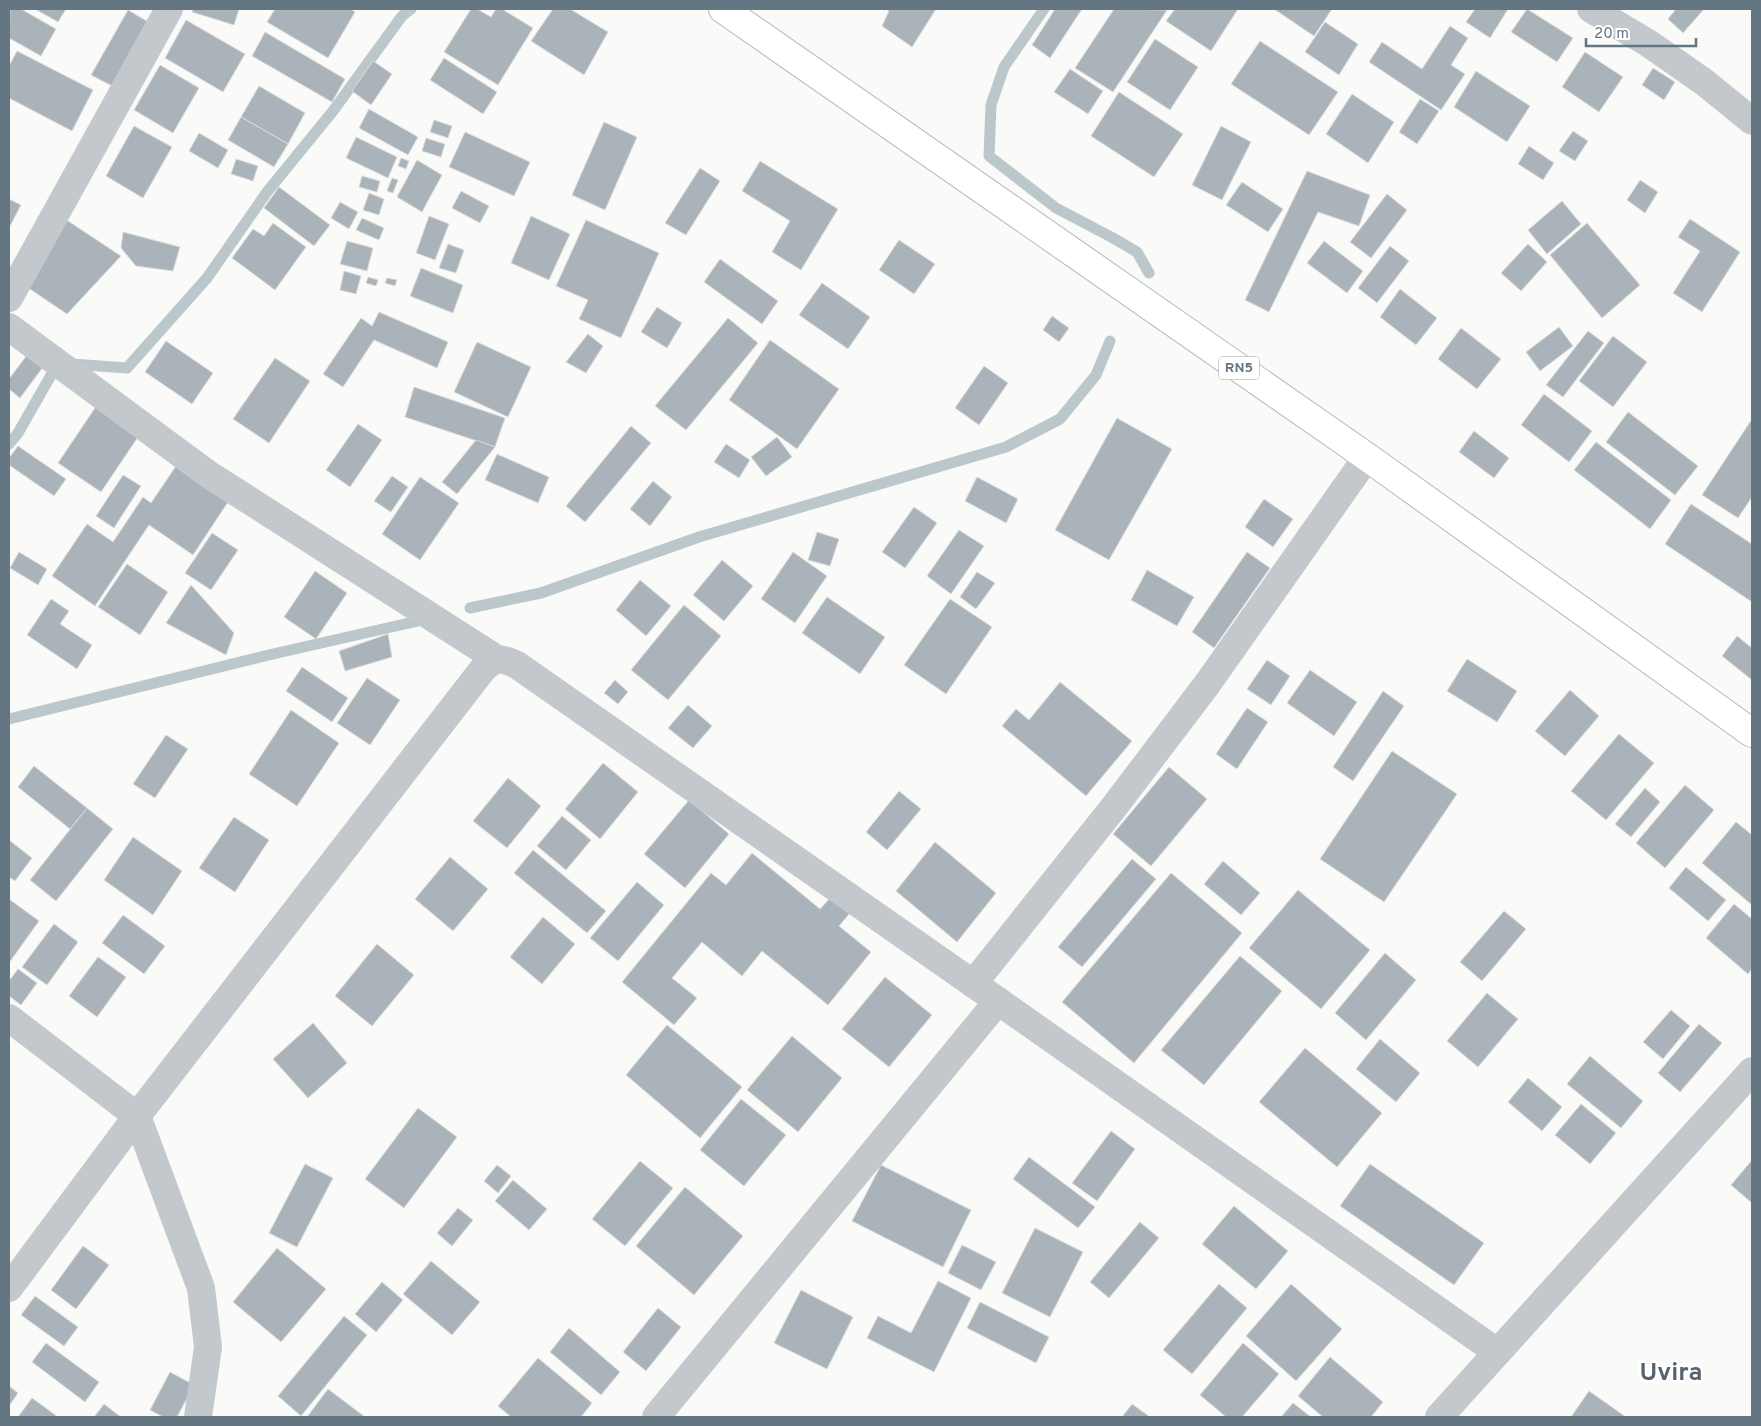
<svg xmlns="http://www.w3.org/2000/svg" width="1761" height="1426" font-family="Overpass,sans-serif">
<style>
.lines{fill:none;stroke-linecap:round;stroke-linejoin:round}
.stream{stroke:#bbc7cb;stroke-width:11}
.building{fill:#aab3b9;stroke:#dcdcda}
.highway-casing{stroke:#b4b9bd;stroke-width:30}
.minor{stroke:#c3c8cc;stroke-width:28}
.highway{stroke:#fff;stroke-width:28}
.labels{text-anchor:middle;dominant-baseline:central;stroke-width:5;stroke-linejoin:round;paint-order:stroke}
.shield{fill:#fff;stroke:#939fa8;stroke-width:1}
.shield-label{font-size:14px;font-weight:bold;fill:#657683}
.town-label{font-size:25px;font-weight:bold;fill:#57646e;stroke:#fff}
</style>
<rect width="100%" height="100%" fill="#fafaf8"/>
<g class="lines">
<g class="stream">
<polyline points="1044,9 1004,67 991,105 989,156 1056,208 1113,238 1137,252 1149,273"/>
<polyline points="9,444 18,433 58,363 127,368 207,278 267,192 333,111 402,16 411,9"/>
<polyline points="470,608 541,593 699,537 1006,447 1060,419 1096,375 1110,341"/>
<polyline points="9,719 273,654 418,621"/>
</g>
</g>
<g class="building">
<polygon points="10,9 21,9 56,29 41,56 9,38"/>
<polygon points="35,9 66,9 58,22"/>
<polygon points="193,9 239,9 234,25 192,12"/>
<polygon points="275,9 350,9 355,12 328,58 267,22"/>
<polygon points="471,9 477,9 491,17 496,9 502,9 533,28 498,85 444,52"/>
<polygon points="553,9 570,9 608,32 584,75 531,41"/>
<polygon points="886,9 936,9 912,47 882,26 889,11"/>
<polygon points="1055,9 1082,9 1050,58 1032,45"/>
<polygon points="1114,9 1167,10 1113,92 1075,68"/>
<polygon points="1175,9 1238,9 1211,51 1166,21"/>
<polygon points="1274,9 1332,9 1314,36"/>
<polygon points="1475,9 1508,9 1490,38 1466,22"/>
<polygon points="1527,9 1573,38 1557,62 1511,32"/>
<polygon points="1676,9 1704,9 1683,33 1668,19"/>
<polygon points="128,10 150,23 114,87 91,75"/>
<polygon points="186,20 245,54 223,92 165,58"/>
<polygon points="1325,22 1358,44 1339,75 1305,52"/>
<polygon points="1450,26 1468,38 1451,65 1465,74 1441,110 1369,62 1382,42 1422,69"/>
<polygon points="265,32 345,79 332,102 252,56"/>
<polygon points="1155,39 1198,67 1170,110 1127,82"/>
<polygon points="1260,41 1338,92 1309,135 1231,84"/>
<polygon points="17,51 93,90 72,131 9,98 9,66"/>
<polygon points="1585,52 1623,77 1599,112 1562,87"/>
<polygon points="444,58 497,92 483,114 430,80"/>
<polygon points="373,61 392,74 371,105 352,91"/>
<polygon points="160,65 199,88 173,133 134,110"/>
<polygon points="1653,68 1675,82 1664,100 1642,85"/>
<polygon points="1070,69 1103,91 1088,114 1054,92"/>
<polygon points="1476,71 1530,106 1507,142 1454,107"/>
<polygon points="259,86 305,113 288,144 241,117"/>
<polygon points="1119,92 1183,134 1154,177 1091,136"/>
<polygon points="1352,94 1394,122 1368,163 1326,134"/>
<polygon points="1420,99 1439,111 1417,144 1399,132"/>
<polygon points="369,109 418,137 408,155 359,128"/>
<polygon points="241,117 288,144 274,167 228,140"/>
<polygon points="434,120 452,126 448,138 430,132"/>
<polygon points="604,122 637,137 605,210 572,195"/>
<polygon points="134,126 172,147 143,198 106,176"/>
<polygon points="1221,126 1251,142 1222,200 1192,185"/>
<polygon points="1573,131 1588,141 1575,161 1559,151"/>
<polygon points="465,132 530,162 514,196 449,167"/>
<polygon points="199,133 228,150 218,168 189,151"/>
<polygon points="356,137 397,157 388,178 346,158"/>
<polygon points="426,138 445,144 441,157 422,151"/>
<polygon points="1529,146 1554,163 1543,180 1518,164"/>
<polygon points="401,158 409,161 406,169 398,166"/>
<polygon points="236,159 258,166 253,181 231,174"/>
<polygon points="417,160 442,175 422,212 397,197"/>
<polygon points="760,161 838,209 801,270 772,252 790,221 742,191"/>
<polygon points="700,168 720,181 686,235 665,223"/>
<polygon points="1307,171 1370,195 1359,226 1318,212 1269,312 1245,300"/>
<polygon points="362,176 380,181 377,192 359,187"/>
<polygon points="392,178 398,180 393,193 387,191"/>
<polygon points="1640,180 1658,192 1645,213 1627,200"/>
<polygon points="1242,182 1283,209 1268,232 1226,205"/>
<polygon points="279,187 330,225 314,246 264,208"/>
<polygon points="461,191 489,206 480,223 452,208"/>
<polygon points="369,193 384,199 379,215 363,210"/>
<polygon points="1387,194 1407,210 1371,258 1350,242"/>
<polygon points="9,199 21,205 9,228"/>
<polygon points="1562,201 1581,224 1547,254 1528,230"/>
<polygon points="340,202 358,212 349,229 331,218"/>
<polygon points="429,216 449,224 435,260 416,253"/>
<polygon points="531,216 570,234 549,280 511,263"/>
<polygon points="362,218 384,228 379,240 356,230"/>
<polygon points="65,219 121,256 67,314 24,285"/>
<polygon points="1690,219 1740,252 1702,312 1673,293 1700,251 1678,237"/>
<polygon points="586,220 659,253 621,338 579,319 588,300 556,286"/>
<polygon points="273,223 306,247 275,290 232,258 253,229 264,236"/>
<polygon points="1587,223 1640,285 1602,318 1550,255"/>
<polygon points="123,232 180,247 173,271 136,266 121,248"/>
<polygon points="899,240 935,264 914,294 879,270"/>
<polygon points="347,241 373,248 367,271 340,264"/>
<polygon points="1324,241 1363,271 1347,293 1307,263"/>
<polygon points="448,244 464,250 456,273 439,268"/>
<polygon points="1528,244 1547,262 1521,291 1501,273"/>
<polygon points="1390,246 1409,261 1377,303 1358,288"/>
<polygon points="720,259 778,301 762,324 704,282"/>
<polygon points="421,268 463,285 453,313 410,296"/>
<polygon points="344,271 361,276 356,294 340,290"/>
<polygon points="368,277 378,280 376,286 366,283"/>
<polygon points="387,278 397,280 395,286 385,283"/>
<polygon points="822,283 870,317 848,349 799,315"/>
<polygon points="1400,289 1437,318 1416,345 1380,317"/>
<polygon points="657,307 682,323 667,348 641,332"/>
<polygon points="379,312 448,342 437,368 374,340 343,387 323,374 361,318 372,326"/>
<polygon points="1052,316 1069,328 1059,342 1043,330"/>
<polygon points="728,318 758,343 686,430 655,406"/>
<polygon points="1559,327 1573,346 1540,371 1526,352"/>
<polygon points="1461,328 1501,359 1477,389 1438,359"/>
<polygon points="1588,331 1604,343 1563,397 1546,385"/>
<polygon points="588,334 603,346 586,373 566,362"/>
<polygon points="1613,336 1647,362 1613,407 1579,381"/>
<polygon points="770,340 839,389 797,449 729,400"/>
<polygon points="166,341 213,373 192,404 145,372"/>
<polygon points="477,342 531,367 508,417 454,392"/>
<polygon points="30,351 46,363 20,398 9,389 9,379"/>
<polygon points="275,358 310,381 269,443 233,419"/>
<polygon points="984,366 1008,383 979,425 955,408"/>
<polygon points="414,387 505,418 495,447 405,417"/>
<polygon points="1544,394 1592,431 1569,462 1521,425"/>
<polygon points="97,405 140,434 101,492 58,463"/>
<polygon points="1628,412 1698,466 1675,495 1606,442"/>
<polygon points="1117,418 1172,449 1109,560 1055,530"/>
<polygon points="1752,419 1752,497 1738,518 1702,495"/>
<polygon points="358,424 382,440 350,487 326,470"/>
<polygon points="631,426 651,443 585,522 566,506"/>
<polygon points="1474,431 1509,458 1494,478 1459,452"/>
<polygon points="777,437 792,457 766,476 751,457"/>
<polygon points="476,440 495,447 457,494 442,482"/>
<polygon points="1596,442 1671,500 1650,529 1574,470"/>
<polygon points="726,444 750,460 739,478 714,462"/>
<polygon points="18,446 66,479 54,496 9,465 9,458"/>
<polygon points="497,454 549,477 538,503 485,480"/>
<polygon points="176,466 228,502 193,555 149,525 95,606 52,576 87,524 113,542 143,497 151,503"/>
<polygon points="123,475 141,486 114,528 96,516"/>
<polygon points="392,476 408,487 391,512 374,501"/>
<polygon points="420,477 459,503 420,560 382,534"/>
<polygon points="977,477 1018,499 1006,523 965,501"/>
<polygon points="653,481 672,497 650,526 630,509"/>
<polygon points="1264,499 1293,519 1273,547 1245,527"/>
<polygon points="1691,504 1752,544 1752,602 1665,544"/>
<polygon points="914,507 937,523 905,568 882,552"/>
<polygon points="959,530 984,546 951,594 927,576"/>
<polygon points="817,532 839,539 830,566 808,560"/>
<polygon points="212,533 238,550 211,590 185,573"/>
<polygon points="19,552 47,569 38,585 10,568"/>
<polygon points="793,552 827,576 795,623 761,599"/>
<polygon points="1247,552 1270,568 1214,648 1192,632"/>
<polygon points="722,560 753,586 724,621 693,595"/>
<polygon points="127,564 168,592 140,635 98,607"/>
<polygon points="1147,570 1194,597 1177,626 1131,600"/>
<polygon points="315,571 347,593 316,639 284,617"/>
<polygon points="977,572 995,583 976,609 960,597"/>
<polygon points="640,580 671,606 646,636 616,610"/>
<polygon points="191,585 234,633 226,655 166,623"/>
<polygon points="827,597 885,637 860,674 802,633"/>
<polygon points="51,599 69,611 60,624 92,645 77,669 27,635"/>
<polygon points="950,599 992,627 946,694 904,665"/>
<polygon points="684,605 721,636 668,700 631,670"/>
<polygon points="388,634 392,657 345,671 339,651"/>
<polygon points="1737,636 1752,648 1752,680 1722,656"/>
<polygon points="1467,659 1517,691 1497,722 1447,691"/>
<polygon points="1267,660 1290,676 1271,705 1247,689"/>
<polygon points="302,667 348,698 332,722 286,691"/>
<polygon points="1310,670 1357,702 1334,736 1287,703"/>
<polygon points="367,678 400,700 370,745 337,723"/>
<polygon points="615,680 628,692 618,704 604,693"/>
<polygon points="1060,682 1132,741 1086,796 1002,726 1016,709 1029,720"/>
<polygon points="1570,690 1599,716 1565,756 1535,731"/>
<polygon points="1383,691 1404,706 1353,781 1333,767"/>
<polygon points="688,705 712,726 693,748 668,728"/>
<polygon points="1247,708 1268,722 1237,769 1216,754"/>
<polygon points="291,710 339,743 297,806 249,774"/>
<polygon points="1619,734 1654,763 1606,820 1571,791"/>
<polygon points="166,735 188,749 155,798 133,784"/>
<polygon points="1392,751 1457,794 1384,902 1320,859"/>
<polygon points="603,763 638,792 600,839 565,809"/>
<polygon points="34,766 87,808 70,829 18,787"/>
<polygon points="1169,767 1207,799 1151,866 1113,834"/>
<polygon points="508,778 541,806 507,848 473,821"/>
<polygon points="1685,785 1714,810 1665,868 1636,843"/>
<polygon points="1645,788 1660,802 1631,837 1615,824"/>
<polygon points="899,791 921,809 887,850 866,832"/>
<polygon points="689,800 729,834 685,888 644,854"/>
<polygon points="87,808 113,829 56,901 30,880"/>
<polygon points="562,816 591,840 566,870 537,846"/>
<polygon points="234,817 269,840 235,892 199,868"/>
<polygon points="1736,822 1752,835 1752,905 1702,863"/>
<polygon points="133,837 182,871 153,915 104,880"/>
<polygon points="9,840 32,858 15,881 9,877"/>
<polygon points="935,842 996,893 957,942 896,891"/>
<polygon points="533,850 606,911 587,933 514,873"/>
<polygon points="752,853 820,909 831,897 850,913 839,926 871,952 828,1005 762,951 742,976 702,942 672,978 697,998 674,1025 622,982 711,873 726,885"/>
<polygon points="450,857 488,889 453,931 415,899"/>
<polygon points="1132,859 1156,879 1082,967 1058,947"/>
<polygon points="1223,861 1260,893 1241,915 1204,884"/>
<polygon points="1686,867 1726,900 1708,921 1669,888"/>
<polygon points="1171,873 1242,933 1134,1063 1062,1002"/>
<polygon points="637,882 664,905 618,961 590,938"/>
<polygon points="1298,890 1370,950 1321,1009 1249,948"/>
<polygon points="9,899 39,921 9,963"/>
<polygon points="1734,904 1752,919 1752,969 1748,974 1706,938"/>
<polygon points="1504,911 1526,929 1482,981 1460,962"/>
<polygon points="123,915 165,946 144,974 102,943"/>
<polygon points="543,917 575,944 542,984 510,957"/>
<polygon points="54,924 78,942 47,985 22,967"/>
<polygon points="377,944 414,975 372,1026 335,996"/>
<polygon points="1385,953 1416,980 1366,1040 1335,1013"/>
<polygon points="1240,956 1282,991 1204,1085 1161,1050"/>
<polygon points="98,957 126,977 97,1017 69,996"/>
<polygon points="18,969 37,983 21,1005 9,996 9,981"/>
<polygon points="885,977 932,1015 889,1067 842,1029"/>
<polygon points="1487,993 1518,1019 1478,1067 1447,1041"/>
<polygon points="1671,1010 1690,1026 1663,1059 1643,1042"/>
<polygon points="313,1023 347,1063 308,1098 273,1059"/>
<polygon points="1699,1024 1722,1043 1680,1092 1658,1073"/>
<polygon points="667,1025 742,1087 700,1138 626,1075"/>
<polygon points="792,1036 842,1078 798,1132 747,1090"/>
<polygon points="1380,1039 1420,1073 1396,1102 1356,1069"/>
<polygon points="1305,1048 1382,1113 1337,1167 1259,1102"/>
<polygon points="1590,1056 1643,1101 1621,1128 1567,1084"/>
<polygon points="1528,1078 1562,1107 1542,1131 1508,1102"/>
<polygon points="741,1099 786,1135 744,1186 700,1150"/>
<polygon points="1581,1104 1616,1133 1590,1164 1555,1135"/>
<polygon points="418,1108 457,1137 404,1208 365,1179"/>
<polygon points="1111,1131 1135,1149 1097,1201 1072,1183"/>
<polygon points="1029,1157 1095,1207 1078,1228 1013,1179"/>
<polygon points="1752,1160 1752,1203 1731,1185"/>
<polygon points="640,1161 673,1188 625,1246 592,1219"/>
<polygon points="305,1164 333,1178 297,1247 269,1233"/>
<polygon points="1370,1164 1484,1243 1454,1285 1340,1206"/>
<polygon points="497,1165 511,1176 498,1193 484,1181"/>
<polygon points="881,1165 971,1210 943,1267 852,1221"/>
<polygon points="513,1180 547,1209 529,1230 495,1201"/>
<polygon points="685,1187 743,1236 694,1295 636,1246"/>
<polygon points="1234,1206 1288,1251 1256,1289 1202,1244"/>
<polygon points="458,1208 473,1220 452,1246 437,1233"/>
<polygon points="1140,1222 1159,1238 1109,1298 1090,1282"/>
<polygon points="1035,1228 1083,1252 1050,1317 1002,1293"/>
<polygon points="962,1245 996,1262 981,1290 948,1273"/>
<polygon points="83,1246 109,1265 76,1309 51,1290"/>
<polygon points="277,1248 326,1289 281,1342 233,1302"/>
<polygon points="431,1261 480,1302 452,1335 403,1294"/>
<polygon points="938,1281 971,1298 934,1372 867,1338 878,1316 911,1333"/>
<polygon points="382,1282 403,1300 376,1332 355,1314"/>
<polygon points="1219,1284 1247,1308 1192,1374 1163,1350"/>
<polygon points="1291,1284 1342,1329 1296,1381 1246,1336"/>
<polygon points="801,1290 853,1317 827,1369 774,1343"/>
<polygon points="35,1296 78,1327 64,1346 21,1315"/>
<polygon points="980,1302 1049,1337 1036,1363 967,1328"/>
<polygon points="658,1308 681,1327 646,1371 623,1352"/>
<polygon points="344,1316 367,1335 301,1416 278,1396"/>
<polygon points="569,1328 620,1372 601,1395 550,1352"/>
<polygon points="46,1343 99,1382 85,1402 32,1362"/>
<polygon points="1243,1343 1279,1374 1242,1417 1226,1417 1200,1395"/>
<polygon points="1330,1357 1383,1402 1371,1417 1323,1417 1298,1396"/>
<polygon points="538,1358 592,1403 581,1417 511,1417 498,1406"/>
<polygon points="170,1372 194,1385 177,1417 163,1417 150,1410"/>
<polygon points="9,1386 18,1393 9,1406"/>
<polygon points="328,1389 365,1417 307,1417"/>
<polygon points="1589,1391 1626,1417 1571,1417"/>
<polygon points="32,1398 58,1417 18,1417"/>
<polygon points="1293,1403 1311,1417 1281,1417"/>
<polygon points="104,1404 121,1417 94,1417"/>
<polygon points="1132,1404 1150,1417 1122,1417"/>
</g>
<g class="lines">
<g class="highway-casing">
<polyline id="highway" points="723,9 1367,457 1752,733"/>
</g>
<g class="minor">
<polyline points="1591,9 1648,43 1704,82 1752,121"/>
<polyline points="9,298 169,9"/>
<polyline points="9,327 208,474 497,659"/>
<polyline points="973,984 1114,807 1208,683 1367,457"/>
<polyline points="9,1018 137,1116 201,1288 208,1347 198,1417"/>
<path d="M9,1288L137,1116L483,669C496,657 501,657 517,665L998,1001"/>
<polyline points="656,1417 998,1001 1497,1352"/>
<polyline points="1439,1417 1752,1071"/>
</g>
<use href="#highway" class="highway"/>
</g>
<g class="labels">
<rect class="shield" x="1219" y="356.5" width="40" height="23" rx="4"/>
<g class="shield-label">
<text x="1239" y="368">RN5</text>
</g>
<g class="town-label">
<text x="1671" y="1374">Uvira</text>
</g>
</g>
<rect width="1761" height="1426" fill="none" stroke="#657683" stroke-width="20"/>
<path d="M1586 38v8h110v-8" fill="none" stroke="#657683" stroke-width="2.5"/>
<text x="1594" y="38" font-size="15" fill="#657683" stroke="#ffffff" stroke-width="4" paint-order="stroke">20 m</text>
</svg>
